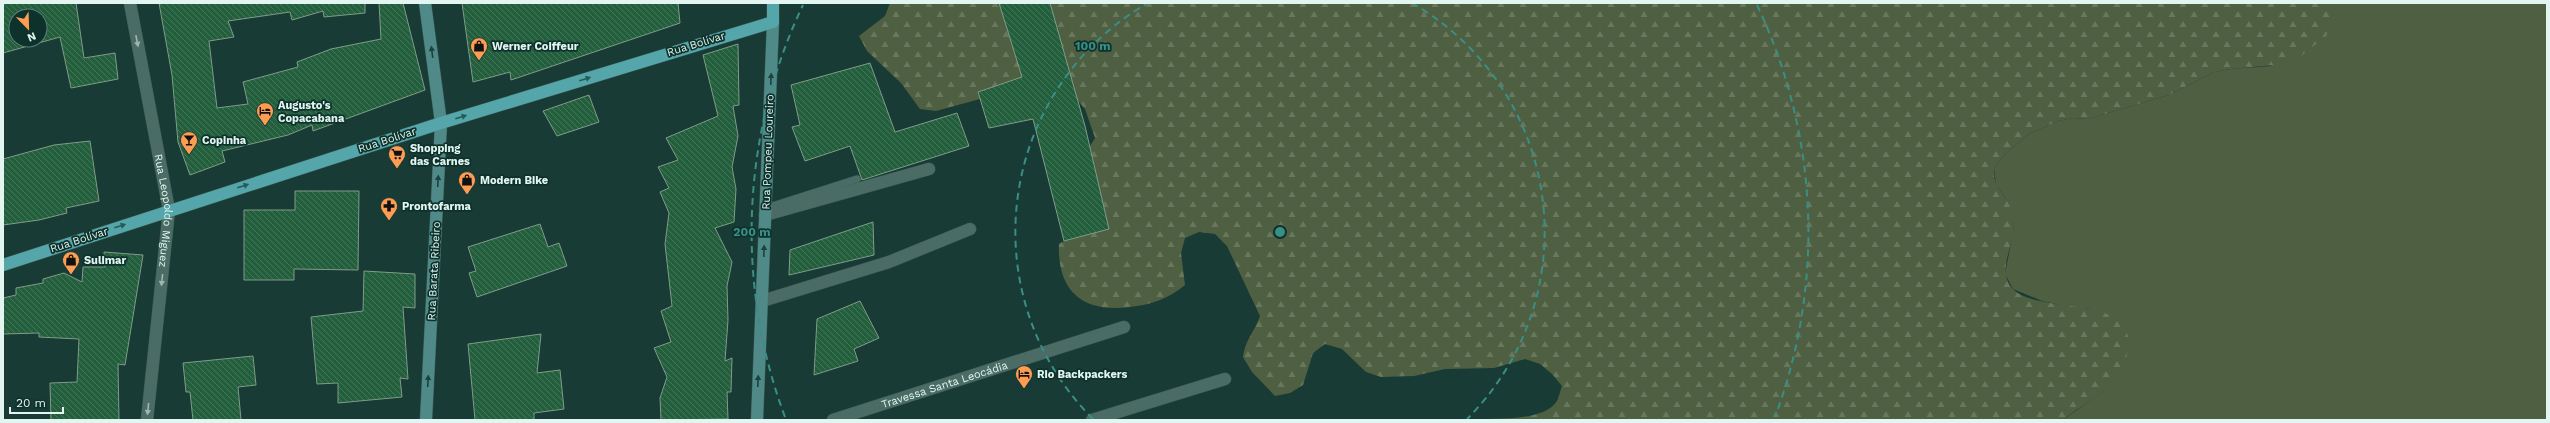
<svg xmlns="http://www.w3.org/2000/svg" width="2550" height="423" font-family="'Work Sans',sans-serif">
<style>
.grass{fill:#4f5f41}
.forest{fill:url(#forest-firs)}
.building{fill:url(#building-back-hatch);stroke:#809c89;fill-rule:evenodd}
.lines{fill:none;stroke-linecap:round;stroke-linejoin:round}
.lane-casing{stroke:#3b5953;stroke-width:8}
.street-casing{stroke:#3b5953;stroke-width:13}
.secondary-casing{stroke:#3b5953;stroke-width:13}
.primary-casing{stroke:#3b5953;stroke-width:13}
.lane{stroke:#4a6c65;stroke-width:7}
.street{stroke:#4a6c65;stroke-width:12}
.secondary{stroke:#4f8988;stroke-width:12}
.primary{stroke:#54a6aa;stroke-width:12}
.oneway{fill:#9eb7b1}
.oneway2{fill:#1a433e}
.oneway3{fill:#265a57}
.ring{fill:none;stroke:#398f88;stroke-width:2;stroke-dasharray:7 5}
.labels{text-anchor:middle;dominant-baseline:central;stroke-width:3.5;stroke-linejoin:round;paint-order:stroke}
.street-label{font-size:11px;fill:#e2f5f0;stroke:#0d312b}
.poi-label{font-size:11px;font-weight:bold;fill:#e2f5f0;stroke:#0d312b;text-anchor:start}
.centre{fill:#398f88;stroke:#0d312b;stroke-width:2}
.ring-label{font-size:12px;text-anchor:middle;font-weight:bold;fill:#398f88;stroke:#0d312b;stroke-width:3.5;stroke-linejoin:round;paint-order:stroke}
</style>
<defs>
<pattern id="forest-firs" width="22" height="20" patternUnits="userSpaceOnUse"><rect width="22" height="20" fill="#4f5f41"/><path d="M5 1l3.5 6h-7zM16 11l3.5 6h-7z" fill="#68775d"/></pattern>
<pattern id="building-back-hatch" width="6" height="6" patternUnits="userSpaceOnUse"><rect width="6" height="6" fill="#235e3d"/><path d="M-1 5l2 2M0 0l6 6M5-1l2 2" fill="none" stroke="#437659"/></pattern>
</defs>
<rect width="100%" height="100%" fill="#193b35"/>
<polygon class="grass" points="2333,3 2547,3 2547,420 2063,420 2105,390 2091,309 2075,308 2042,301 2013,289 2005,274 2014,227 2011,212 2005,197 1996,185 1994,168 2005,154 2029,134 2058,121 2073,118 2088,119 2169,95 2214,72 2230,69 2271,66"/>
<path class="forest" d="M890,3H2333L2334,21L2326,36L2300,57L2286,64L2230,69L2214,72L2169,95L2088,119L2073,118L2058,121L2029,134L2005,154L1994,168C1994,173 1994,179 1996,183C1997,188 2002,192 2004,196C2010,204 2014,217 2014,227C2013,248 1997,270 2012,288C2037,316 2136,293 2128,347C2126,361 2125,369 2116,380C2101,396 2080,406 2063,420H1468C1493,417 1543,423 1557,401C1559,397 1560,391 1562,386L1552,374L1540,364L1525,359L1494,368L1445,369L1414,376L1381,377L1366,372L1342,349L1325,344L1313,353L1303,385L1290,393L1275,396L1252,372L1243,357C1246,338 1254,333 1260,316L1227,246L1215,234L1199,232L1185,238L1181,253L1185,285C1168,299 1151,305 1129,307C1084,313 1057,292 1059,244L1072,236L1087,151L1095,138L1085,109L1075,97L980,99L936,111L920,109L901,83L867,51L859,36L885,16Z"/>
<g class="building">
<path d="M3,3H76L84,58L115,53L118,79L71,88L60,37L3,53ZM16,16H40V40H16Z"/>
<polygon points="159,3 365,3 365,13 324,17 323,11 292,20 290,12 228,21 234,37 209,41 217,108 248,104 243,82 298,67 297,62 331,49 381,39 379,3 403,3 425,90 313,131 312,125 288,135 222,151 225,162 190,175 178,142 172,75"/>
<polygon points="462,3 678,3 680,23 511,80 510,72 473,82"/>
<polygon points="999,3 1050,3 1085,126 1109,229 1064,241 1033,119 989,128 978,92 1022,77"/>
<polygon points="738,44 739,105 733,106 738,136 732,167 736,189 734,222 715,228 732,262 727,286 728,320 725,361 732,358 731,392 727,392 728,419 661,420 660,398 667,377 654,348 671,342 661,311 672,306 665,244 669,213 660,192 669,188 658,167 678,160 666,138 718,116 703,55"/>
<polygon points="870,63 895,132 957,113 969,146 862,180 850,146 805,161 792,127 800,125 791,85"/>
<polygon points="589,95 599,122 557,136 543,111"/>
<polygon points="90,141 99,201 66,208 67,213 39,220 3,225 3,159 54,145"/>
<polygon points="295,191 359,191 358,270 294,269 294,280 244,280 244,210 295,210"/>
<polygon points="873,222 874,255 789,275 790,250"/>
<polygon points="540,224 548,247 559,243 567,266 477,297 469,273 476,271 468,247"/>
<polygon points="104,252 143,255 125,365 118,364 119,420 51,420 50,383 77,382 79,339 39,337 39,333 3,334 3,298 16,295 16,288 43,283 43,279 64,273 82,282 83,267 105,267"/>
<polygon points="364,271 415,274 415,308 403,307 408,379 400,378 402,397 338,403 338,383 317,384 311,317 363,311"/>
<polygon points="860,301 879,338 854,349 858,361 814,375 817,319"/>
<polygon points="541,334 537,373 560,370 564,409 534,413 534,420 475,420 468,344"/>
<polygon points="253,356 256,385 238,387 241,420 193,420 190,392 186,392 183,363"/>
</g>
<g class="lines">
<g class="lane-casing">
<polyline id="lane" points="766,208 857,179"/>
</g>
<g class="street-casing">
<g id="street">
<path id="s1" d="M130,3L169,210L147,420"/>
<polyline points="765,215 929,169"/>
<polyline points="762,301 889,262 970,229"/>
<path id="s2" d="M833,420L1124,327"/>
<polyline points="1092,420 1225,379"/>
</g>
</g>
<g class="secondary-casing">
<g id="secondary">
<polyline points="425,3 441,123 426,420"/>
<polyline points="757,420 773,22"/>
</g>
</g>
<g class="primary-casing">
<polyline id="primary" points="3,265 441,123 773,22 773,3"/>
</g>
<use href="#lane" class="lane"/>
<use href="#street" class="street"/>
<use href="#secondary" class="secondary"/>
<use href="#primary" class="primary"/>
</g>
<defs><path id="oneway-solid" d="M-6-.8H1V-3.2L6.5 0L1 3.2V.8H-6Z"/></defs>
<g class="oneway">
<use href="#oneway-solid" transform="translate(137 41) rotate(79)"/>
<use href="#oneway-solid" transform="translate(162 280) rotate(96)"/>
<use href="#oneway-solid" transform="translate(148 409) rotate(96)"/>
</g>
<g class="oneway2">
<use href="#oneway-solid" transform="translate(432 52) rotate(-98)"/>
<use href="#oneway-solid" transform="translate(771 79) rotate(-88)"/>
<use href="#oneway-solid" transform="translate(438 181) rotate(-87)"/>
<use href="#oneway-solid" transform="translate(764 251) rotate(-88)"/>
<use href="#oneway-solid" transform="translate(428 381) rotate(-87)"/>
<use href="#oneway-solid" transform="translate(758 381) rotate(-88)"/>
</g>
<g class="oneway3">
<use href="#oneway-solid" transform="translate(585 79) rotate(-17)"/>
<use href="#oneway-solid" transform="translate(461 117) rotate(-17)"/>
<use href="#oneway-solid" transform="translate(243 186) rotate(-18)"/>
<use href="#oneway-solid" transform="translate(120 226) rotate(-18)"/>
</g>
<g class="ring">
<path d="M1093 419A264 264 0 0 1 1148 3M1412 3A264 264 0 0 1 1467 419"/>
<path d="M785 417A528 528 0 0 1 803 5M1757 5A528 528 0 0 1 1775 417"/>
</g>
<defs>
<g id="shop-pin" transform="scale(0.9)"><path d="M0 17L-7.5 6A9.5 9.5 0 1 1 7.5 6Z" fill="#fc9d53" stroke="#0d312b"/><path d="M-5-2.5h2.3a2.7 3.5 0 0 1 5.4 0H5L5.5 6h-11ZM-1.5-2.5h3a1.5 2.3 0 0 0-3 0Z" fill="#111"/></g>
<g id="hotel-pin" transform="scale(0.9)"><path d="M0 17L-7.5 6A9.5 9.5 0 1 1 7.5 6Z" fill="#fc9d53" stroke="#0d312b"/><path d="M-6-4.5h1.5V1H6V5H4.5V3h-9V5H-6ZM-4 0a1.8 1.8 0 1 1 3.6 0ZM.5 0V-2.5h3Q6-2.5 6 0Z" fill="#111"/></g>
<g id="bar-pin" transform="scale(0.9)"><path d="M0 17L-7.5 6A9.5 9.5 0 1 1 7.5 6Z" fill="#fc9d53" stroke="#0d312b"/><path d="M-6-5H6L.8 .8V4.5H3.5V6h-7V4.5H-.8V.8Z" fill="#111"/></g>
<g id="supermarket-pin" transform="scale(0.9)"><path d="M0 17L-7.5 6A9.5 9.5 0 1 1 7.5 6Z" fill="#fc9d53" stroke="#0d312b"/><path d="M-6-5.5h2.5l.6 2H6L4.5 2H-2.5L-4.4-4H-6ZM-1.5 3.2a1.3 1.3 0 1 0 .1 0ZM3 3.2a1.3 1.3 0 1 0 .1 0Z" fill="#111"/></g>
<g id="pharmacy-pin" transform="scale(0.9)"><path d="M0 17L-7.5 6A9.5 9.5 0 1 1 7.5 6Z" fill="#fc9d53" stroke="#0d312b"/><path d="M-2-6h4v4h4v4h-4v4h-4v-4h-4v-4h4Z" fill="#111"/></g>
</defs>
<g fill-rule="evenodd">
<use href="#shop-pin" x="479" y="46"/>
<use href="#hotel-pin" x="265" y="111"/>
<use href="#bar-pin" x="189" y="140"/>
<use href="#supermarket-pin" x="397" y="154"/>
<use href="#shop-pin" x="467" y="180"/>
<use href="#pharmacy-pin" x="389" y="206"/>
<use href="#shop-pin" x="71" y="260"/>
<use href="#hotel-pin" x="1024" y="374"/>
</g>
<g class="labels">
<g class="street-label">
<text transform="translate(696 44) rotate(-17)">Rua Bolívar</text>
<text transform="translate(387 140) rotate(-18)">Rua Bolívar</text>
<text transform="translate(768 152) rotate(-88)">Rua Pompeu Loureiro</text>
<text stroke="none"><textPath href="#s1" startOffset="211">Rua Leopoldo Miguez</textPath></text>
<text transform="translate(79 240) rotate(-18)">Rua Bolívar</text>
<text transform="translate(434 271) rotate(-87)">Rua Barata Ribeiro</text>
<text stroke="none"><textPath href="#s2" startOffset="117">Travessa Santa Leocádia</textPath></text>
</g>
<g class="poi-label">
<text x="492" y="46">Werner Coiffeur</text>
<text x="278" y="105">Augusto's<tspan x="278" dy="13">Copacabana</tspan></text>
<text x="202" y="140">Copinha</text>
<text x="410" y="148">Shopping<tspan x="410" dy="13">das Carnes</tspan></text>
<text x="480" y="180">Modern Bike</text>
<text x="402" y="206">Prontofarma</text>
<text x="84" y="260">Sulimar</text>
<text x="1037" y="374">Rio Backpackers</text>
</g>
</g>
<circle cx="1280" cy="232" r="6" class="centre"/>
<g class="ring-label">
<text x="1093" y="50">100 m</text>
<text x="752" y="236">200 m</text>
</g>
<rect width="2550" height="423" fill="none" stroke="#e2f5f0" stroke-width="8"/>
<g transform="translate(28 28) rotate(157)"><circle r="19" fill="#0d312b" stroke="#627f7a"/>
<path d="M0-3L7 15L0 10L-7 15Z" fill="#fc9d53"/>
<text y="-6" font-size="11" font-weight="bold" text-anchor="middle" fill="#e2f5f0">N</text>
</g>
<path d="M10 407v6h53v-6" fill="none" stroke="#e2f5f0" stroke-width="2"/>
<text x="16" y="407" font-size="12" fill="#e2f5f0" stroke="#0d312b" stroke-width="3" paint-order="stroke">20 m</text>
</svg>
